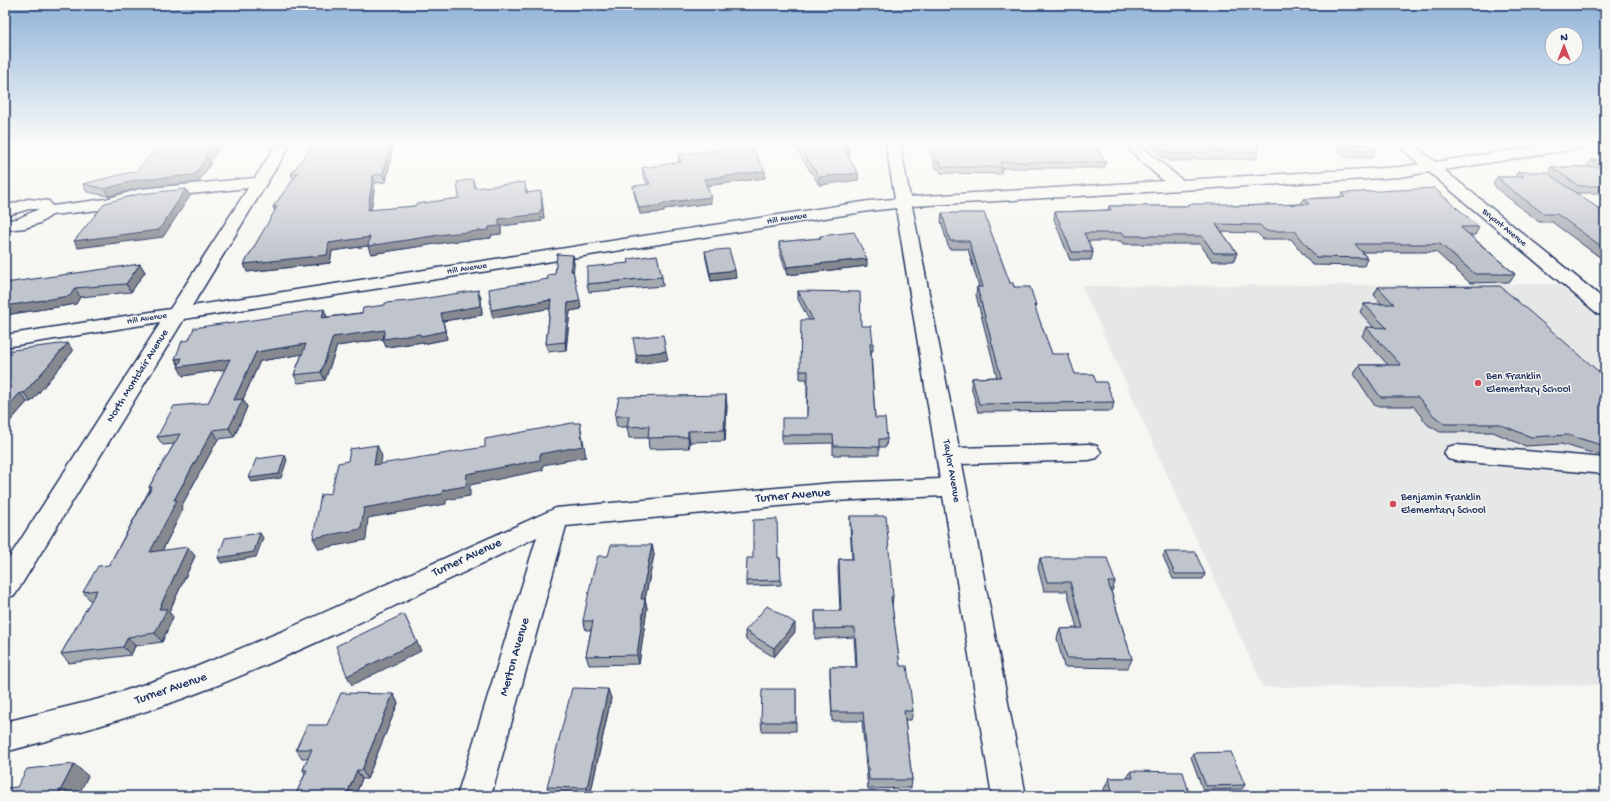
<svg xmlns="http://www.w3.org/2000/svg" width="1610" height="801" font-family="'Gochi Hand',sans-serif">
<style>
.built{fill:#e6e7e7}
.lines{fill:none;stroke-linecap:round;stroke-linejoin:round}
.minor-casing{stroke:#1b2f5e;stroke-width:3}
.minor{fill:#f6f6f2;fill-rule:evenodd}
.wall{fill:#a5a9b0;stroke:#1b2f5e}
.shaded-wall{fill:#868990;stroke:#1b2f5e}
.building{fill:#c0c4cd;stroke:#1b2f5e}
.poi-dot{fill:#d1495b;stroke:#f6f6f2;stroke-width:1.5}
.labels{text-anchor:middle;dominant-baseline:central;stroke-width:3;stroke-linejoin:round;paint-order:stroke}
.far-street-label{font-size:9px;fill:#1b2f5e;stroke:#f6f6f2}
.street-label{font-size:11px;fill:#1b2f5e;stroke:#f6f6f2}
.poi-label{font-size:11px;fill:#1b2f5e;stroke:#f6f6f2;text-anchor:start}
.near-street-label{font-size:13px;fill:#1b2f5e;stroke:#f6f6f2}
</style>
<rect width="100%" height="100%" fill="#f6f6f2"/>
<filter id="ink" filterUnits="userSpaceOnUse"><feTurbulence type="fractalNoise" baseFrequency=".025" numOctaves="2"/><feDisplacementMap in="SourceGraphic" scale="8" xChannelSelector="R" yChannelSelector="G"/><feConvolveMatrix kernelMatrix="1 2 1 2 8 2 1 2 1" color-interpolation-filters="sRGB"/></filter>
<g filter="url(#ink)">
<polygon class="built" points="1558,284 1605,323 1605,685 1263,687 1082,286"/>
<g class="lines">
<g class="minor-casing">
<g id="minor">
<path d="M276,145H290L192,306L869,201L895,199L886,145H900L910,197L1164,181L1145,165L1125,145H1140L1182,180L1400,167L1419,164L1398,145H1414L1435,162L1546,145H1581L1579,148L1574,149L1444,170L1605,300V316L1598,314L1429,172L1400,177L912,206L959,448L1089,444L1097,446L1101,452L1097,458L1089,460L962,464L1026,796H992L943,496L833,501L566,526L491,796H457L537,537C430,588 323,643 213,687C145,714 76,733 5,752V722L103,698L196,667L283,631L556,508L833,483L940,479L896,208L869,211L184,319L15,595L5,598V564L161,322L5,347V335L170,309L248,188L142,199L108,209L52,215L40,223L25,228L5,230V220L17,219L39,209H29L5,216V206L28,199L49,201L52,206L106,199L140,189L255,178Z"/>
<polygon points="1456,445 1605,458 1605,474 1456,461 1448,459 1444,453 1448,447"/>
</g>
</g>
<use href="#minor" class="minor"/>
</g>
<g class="wall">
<polygon points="323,145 393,145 386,182 375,183 371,210 415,206 459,198 476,188 527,190 527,193 542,199 544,218 541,218 542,221 501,226 501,234 491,235 491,238 448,242 371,254 368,246 332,251 330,263 247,272 275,212 273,207 294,180 291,174 321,149"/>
<polygon points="794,145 847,145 849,148 849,156 847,156 858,173 858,180 819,185"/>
<polygon points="928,145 1094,145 1106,162 1104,168 1002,168 1001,174 941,173 939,169 936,169"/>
<polygon points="1152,145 1258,145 1258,152 1256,159 1190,159 1189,161 1168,161 1165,158 1161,158"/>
<polygon points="1333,145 1369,145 1375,150 1372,158 1346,157"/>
<polygon points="730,150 765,171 765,178 706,186 711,203 664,209 664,212 640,214 634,193 633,186 648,185 643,175 642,168 679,163 678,155"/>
<polygon points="1591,160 1605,160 1605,193 1576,193 1605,213 1605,261 1552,222 1539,222 1496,188 1496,187 1493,184 1497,177 1515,177 1518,172 1548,174 1551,167 1587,167"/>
<polygon points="210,161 211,163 198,182 140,188 109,196 87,192 83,184"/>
<polygon points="1342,193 1479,227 1475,235 1470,235 1515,274 1510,282 1470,283 1436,252 1362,252 1367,258 1364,266 1312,265 1291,239 1263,239 1257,233 1222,232 1237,253 1234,261 1212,261 1200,244 1123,244 1121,241 1088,241 1093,252 1091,260 1070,260 1054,219 1055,212 1108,210 1109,206 1188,206 1188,204 1233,206 1301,204 1303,199 1340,197"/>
<polygon points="942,213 1010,283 1036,305 1035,309 1052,354 1075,374 1096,382 1114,402 1112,411 978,412 971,386 972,378 997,377 976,295 977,287 979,287 968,249 949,249 941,221"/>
<polygon points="820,236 867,266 787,275 779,249 779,242 820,238"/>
<polygon points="705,251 736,278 711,281 706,259"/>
<polygon points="574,263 573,271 581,309 570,311 566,350 548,352 546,344 550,308 493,318 548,279 555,274"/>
<polygon points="140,264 145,272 131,292 80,297 76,304 5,315"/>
<polygon points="662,277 663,286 589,292 587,284"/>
<polygon points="1378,287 1605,377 1605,456 1599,455 1561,444 1525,446 1493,432 1440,432 1428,425 1413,406 1375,406 1354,374 1359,365 1388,365 1362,336 1366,327 1374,328 1360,312 1364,304 1382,304 1374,295"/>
<polygon points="798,291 861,326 873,343 873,351 871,351 875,418 887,439 886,447 879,447 879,455 833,455 833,443 782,444 782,435 807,418 807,379 800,379 800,371 809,320 798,299"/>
<polygon points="481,298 482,315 443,321 447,339 423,344 423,342 386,347 383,339 337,346 325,380 298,383 294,375 302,354 260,361 243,399 247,407 234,437 218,439 181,507 183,509 162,551 195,556 169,612 173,617 162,642 135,646 131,655 69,663 61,654 91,601 83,592 109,565 150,489 149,487 174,444 163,445 157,437 208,403 225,369 183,376 179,366 175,359 189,340 228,324 327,317"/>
<polygon points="5,351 73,351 31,402 27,402 5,427"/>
<polygon points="727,406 725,441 690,442 689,448 649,449 648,438 629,438 627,427 617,427 615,416"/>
<polygon points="850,516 893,596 892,606 900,666 913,711 911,720 905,720 912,780 911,788 868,789 862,721 832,721 830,676 830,667 856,667 854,637 815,639 815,611 840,611 838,568 839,559 852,559 850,525"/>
<polygon points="652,545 654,555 645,599 647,608 639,664 589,665 586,656 591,630 586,630 583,621 608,556"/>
<polygon points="1165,552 1205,574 1203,579 1173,579 1163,556"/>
<polygon points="778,558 780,558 781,585 746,586 746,581"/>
<polygon points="1040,558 1115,582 1112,591 1111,591 1132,659 1128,668 1064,667 1057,638 1060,629 1077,628 1067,591 1044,591 1038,568"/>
<polygon points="745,631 795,632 774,657 746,640"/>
<polygon points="796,689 796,731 762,731 761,722"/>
<polygon points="393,694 398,703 367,779 362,779 355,796 295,796 305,774 303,770 308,758 302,758 296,749 327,725"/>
<polygon points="611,698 590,796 551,796 547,787"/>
<polygon points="1193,753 1245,785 1242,789 1203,790 1191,757"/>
<polygon points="1131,771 1190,796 1105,796 1104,789 1109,778 1127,778"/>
</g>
<g class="shaded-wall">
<polygon points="214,145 223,145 210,161 211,163 198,182 140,188 109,196 105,189 204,156"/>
<polygon points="389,145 393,145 386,182 383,174"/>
<polygon points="849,148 849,156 842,156 843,149"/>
<polygon points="765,171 765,178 704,186 704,179"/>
<polygon points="858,173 858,180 819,185 819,177"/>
<polygon points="373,175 375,183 370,218 368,210"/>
<polygon points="186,189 190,196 163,237 78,248 74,241"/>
<polygon points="541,191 542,199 544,218 541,218 542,221 501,226 501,234 491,235 491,238 448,242 371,254 368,246 446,234 489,227 499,219 540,210"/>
<polygon points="711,197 711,203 664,209 664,212 640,214 639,208 663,203"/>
<polygon points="370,237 373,245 332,251 330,263 247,272 244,264 329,243"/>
<polygon points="573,255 574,263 573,279 571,271"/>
<polygon points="867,259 867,266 787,275 787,267"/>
<polygon points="140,264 145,272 131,292 126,284"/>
<polygon points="735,270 736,278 711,281 710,273"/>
<polygon points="75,288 80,297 76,304 5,315 5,306"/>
<polygon points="478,290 481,298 482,315 443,321 447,339 423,344 423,342 386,347 383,339 337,346 325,380 321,372 333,337 441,313"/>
<polygon points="551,300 553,308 493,318 491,310"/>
<polygon points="580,301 581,309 570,311 566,350 565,342 568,303"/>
<polygon points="324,309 327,317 322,318"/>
<polygon points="68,343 73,351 31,402 24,393"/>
<polygon points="306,344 310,353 260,361 243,399 247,407 234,437 229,428 234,400 256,352"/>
<polygon points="666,351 668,360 637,364 636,355"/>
<polygon points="182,358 230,359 234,368 183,376 178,367 180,367 175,359"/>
<polygon points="20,393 27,402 5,427 5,410"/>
<polygon points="726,395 727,406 725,441 724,430"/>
<polygon points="580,423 586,457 543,465 543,470 470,485 470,496 446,500 446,504 368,518 366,540 319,549 313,538 364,508 443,490 467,474 540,454"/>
<polygon points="213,430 218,439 181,507 183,509 157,561 150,552 174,500"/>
<polygon points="688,431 690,442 689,448 688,437"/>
<polygon points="377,445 382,456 379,476 374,465"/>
<polygon points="285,455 287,460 281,478 252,482 249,478"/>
<polygon points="260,533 263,538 256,557 221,563 218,558"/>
<polygon points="652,545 654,555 643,608 641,599"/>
<polygon points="188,547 195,556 169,612 173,617 162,642 155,633 159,609"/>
<polygon points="645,599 647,608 639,664 637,655"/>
<polygon points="404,614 421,651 352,685 347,676"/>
<polygon points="795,623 795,632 774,657 774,648"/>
<polygon points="128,637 135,646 131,655 123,647"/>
<polygon points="608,689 611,698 590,796 587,788"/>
<polygon points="393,694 398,703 367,779 362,770"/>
<polygon points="74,764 88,776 78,796 61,796 59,793"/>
<polygon points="357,770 362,779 355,796 346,796"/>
</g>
<g class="building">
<polygon points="161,145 214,145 204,156 207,156 195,175 136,180 105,189 83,184 136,171"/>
<polygon points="323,145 389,145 383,174 373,175 368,210 415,206 416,204 459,198 457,182 473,179 475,188 525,182 526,193 541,191 542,210 540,210 540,214 499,219 499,226 489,227 489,230 446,234 368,246 370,237 329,243 327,255 244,264 277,207 273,207 298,173 291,174 310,149 321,149"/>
<polygon points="799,145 847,145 849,148 843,149 858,173 819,177"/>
<polygon points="931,145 1094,145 1106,162 1000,162 1002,167 941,167 940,162 937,162"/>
<polygon points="1159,145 1258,145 1258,152 1190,152 1191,154 1170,154 1167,151 1163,151"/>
<polygon points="1344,145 1369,145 1375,150 1349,150"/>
<polygon points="730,148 730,150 752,148 765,171 704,179 711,197 663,203 663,205 639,208 633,186 650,184 642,168 681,162 678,155"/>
<polygon points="1591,160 1605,160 1605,186 1579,186 1551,167 1602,167"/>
<polygon points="1518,172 1546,172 1605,213 1605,249 1557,214 1544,214 1500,181 1502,181 1497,177 1524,177"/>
<polygon points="1434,188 1479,227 1460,227 1515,274 1475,274 1440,244 1355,244 1367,258 1316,257 1295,231 1266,231 1260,225 1216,224 1237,253 1214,253 1202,236 1125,236 1123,233 1084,233 1093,252 1072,252 1055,212 1111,210 1109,206 1190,206 1188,204 1232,204 1233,206 1309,204 1303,199 1345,197 1342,193"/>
<polygon points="186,189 159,230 74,241 105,203 139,194"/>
<polygon points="942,213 984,213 1010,283 1013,283 1014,287 1030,287 1036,305 1034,305 1052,354 1068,354 1075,374 1093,374 1096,382 1106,382 1114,402 979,404 972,378 1001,377 977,287 983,287 969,241 950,241"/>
<polygon points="854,232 867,259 787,267 779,242 821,238 820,236"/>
<polygon points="729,249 735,270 710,273 705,251"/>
<polygon points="557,254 573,255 571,271 573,271 580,301 568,303 565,342 546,344 551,300 491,310 489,289 548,279 547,275 555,274"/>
<polygon points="657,255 662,277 587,284 587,267 629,263 628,259"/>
<polygon points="140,264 126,284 75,288 70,296 5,306 5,283"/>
<polygon points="1500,286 1605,377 1605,446 1568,435 1531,437 1499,424 1445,424 1434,416 1418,397 1380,397 1359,365 1401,365 1366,327 1387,328 1364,304 1394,304 1378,287"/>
<polygon points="478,290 480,306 441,313 445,331 421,336 420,334 383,339 385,330 333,337 321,372 294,375 306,344 256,352 234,400 243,399 229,428 213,430 174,500 177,500 150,552 188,547 159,609 167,609 155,633 128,637 123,647 61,654 97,590 83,592 98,566 109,565 152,487 149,487 180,434 157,437 174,406 208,403 230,359 178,367 182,358 175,359 182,341 189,340 194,328 227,323 227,324 324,309 322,318 362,313 363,308 385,305 385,303 409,301"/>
<polygon points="798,291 860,292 861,326 871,326 873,343 870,343 875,418 885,418 887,439 879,439 879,447 834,446 833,435 782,435 782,418 807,418 808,371 800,371 801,320 813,320"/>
<polygon points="663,335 666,351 636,355 633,338"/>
<polygon points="68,343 24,393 20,393 5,410 5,351"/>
<polygon points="726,395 724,430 688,431 688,437 648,438 649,426 627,427 629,416 615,416 619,397"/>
<polygon points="572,423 580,423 583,446 540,454 540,460 467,474 466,486 443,490 442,494 364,508 361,529 313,538 321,495 331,493 338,463 348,461 350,449 377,445 374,465 485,447 485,439"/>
<polygon points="285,455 279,474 249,478 256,459"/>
<polygon points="850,516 886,516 893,596 891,597 900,666 907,666 913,711 904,711 912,780 869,780 863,712 832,712 830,667 857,667 855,628 816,629 815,611 841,611 839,559 853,559"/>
<polygon points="777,519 778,558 780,558 781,580 746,581 747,558 753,558 753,520"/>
<polygon points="260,533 254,552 218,558 225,538"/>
<polygon points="611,545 652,545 641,599 645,599 637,655 586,656 593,621 583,621 592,577 598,556 608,556"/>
<polygon points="1165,552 1195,552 1205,574 1175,574"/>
<polygon points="1040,558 1107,558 1115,582 1108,582 1132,659 1067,658 1060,629 1083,628 1070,582 1047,582"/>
<polygon points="767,606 795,623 774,648 745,631"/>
<polygon points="404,614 417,642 347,676 336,646"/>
<polygon points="572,688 608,689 587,788 547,787"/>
<polygon points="762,689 796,689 796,722 761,722"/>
<polygon points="341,693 393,694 362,770 357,770 346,796 295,796 307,770 303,770 312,749 296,749 307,725 327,725"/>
<polygon points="1231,752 1245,785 1206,786 1193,753"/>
<polygon points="74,764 59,793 63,793 61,796 5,796 5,788 17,787 27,769"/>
<polygon points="1131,771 1183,772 1190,796 1113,796 1109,778 1133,778"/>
</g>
</g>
<linearGradient id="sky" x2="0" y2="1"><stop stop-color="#8fb3d8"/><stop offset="0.56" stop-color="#fbfbf9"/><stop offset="1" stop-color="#fbfbf9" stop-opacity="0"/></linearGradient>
<rect width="1610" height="257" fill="url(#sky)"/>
<g class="poi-dot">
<circle cx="1478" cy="383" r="4"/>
<circle cx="1393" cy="504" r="4"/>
</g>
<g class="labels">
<g class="far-street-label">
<text transform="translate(787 219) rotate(-9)">Hill Avenue</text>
<text transform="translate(1504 228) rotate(39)">Bryant Avenue</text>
<text transform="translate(467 269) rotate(-9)">Hill Avenue</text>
<text transform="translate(147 319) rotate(-9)">Hill Avenue</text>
</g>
<g class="street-label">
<text transform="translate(138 376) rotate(-58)">North Montclair Avenue</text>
<text transform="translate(951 471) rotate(80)">Taylor Avenue</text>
</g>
<g class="poi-label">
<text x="1486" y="377">Ben Franklin<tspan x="1486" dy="13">Elementary School</tspan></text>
<text x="1401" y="498">Benjamin Franklin<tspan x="1401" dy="13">Elementary School</tspan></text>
</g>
<g class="near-street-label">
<text transform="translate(793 496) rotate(-5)">Turner Avenue</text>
<text transform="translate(467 558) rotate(-25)">Turner Avenue</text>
<text transform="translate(515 657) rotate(-74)">Merton Avenue</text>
<text transform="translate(171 689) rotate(-19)">Turner Avenue</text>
</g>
</g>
<rect width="1610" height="801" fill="none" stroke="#f6f6f2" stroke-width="20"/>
<rect x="10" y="10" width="1590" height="781" fill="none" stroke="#1b2f5e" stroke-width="1.5" filter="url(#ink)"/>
<g transform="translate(1564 46)"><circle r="19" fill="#f6f6f2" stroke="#9ea6b7"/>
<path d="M0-3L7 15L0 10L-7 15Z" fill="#d1495b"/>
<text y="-6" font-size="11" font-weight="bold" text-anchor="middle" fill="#1b2f5e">N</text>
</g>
</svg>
